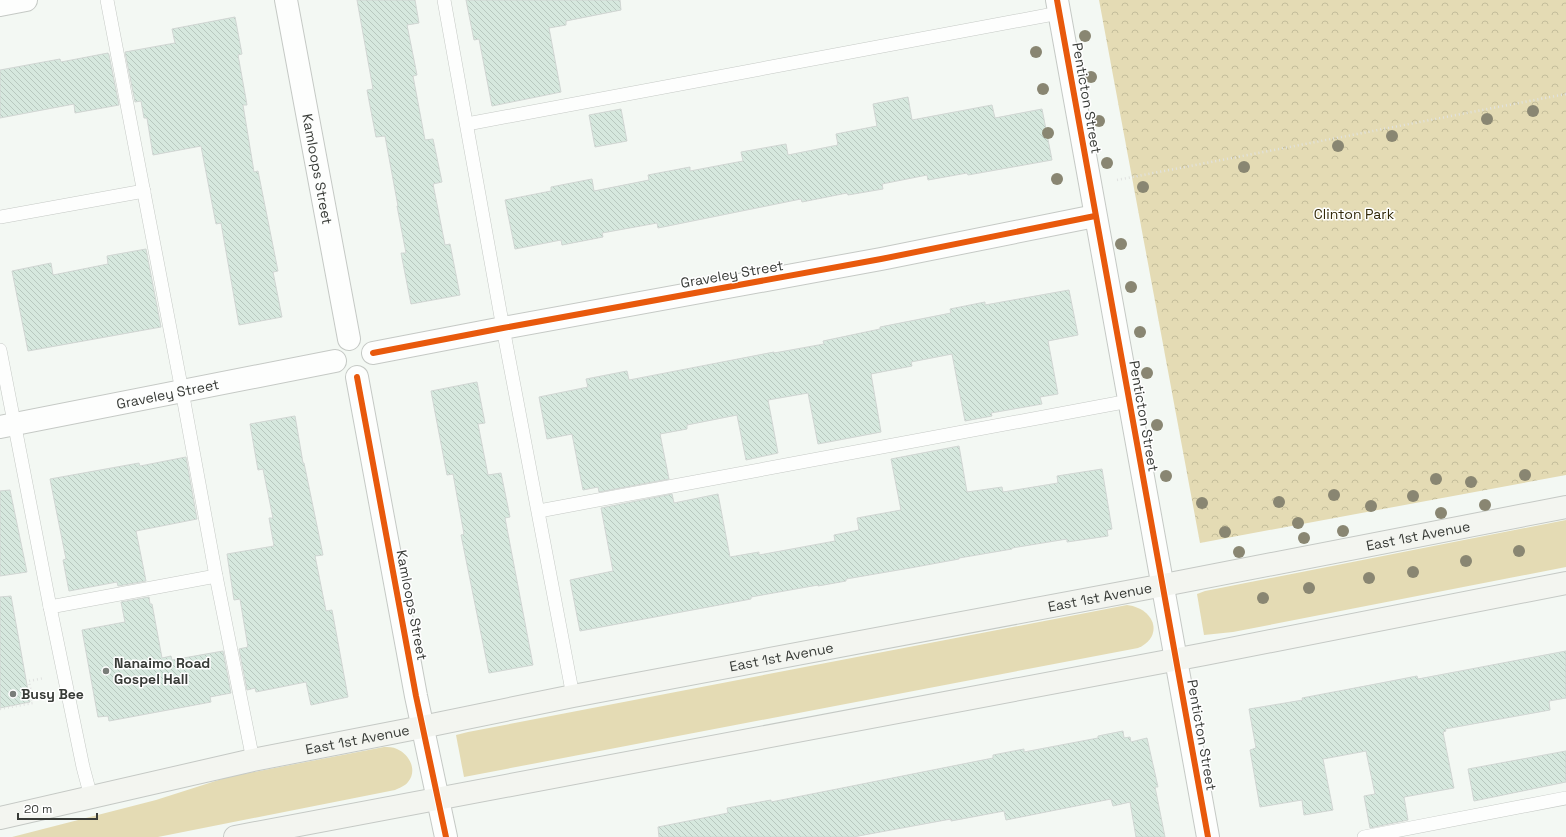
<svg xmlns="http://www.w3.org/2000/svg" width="1566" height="837" font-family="'Space Grotesk',sans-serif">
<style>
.grass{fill:#e4dbb4}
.park{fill:url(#park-crowns)}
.building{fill:url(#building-back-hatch);stroke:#d1d6d3}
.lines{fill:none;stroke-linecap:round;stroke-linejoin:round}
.service-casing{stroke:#c5c9c5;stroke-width:14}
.minor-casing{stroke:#c5c9c5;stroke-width:24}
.secondary-casing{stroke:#c5c9c5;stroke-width:24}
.path{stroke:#e0e2e0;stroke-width:2.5;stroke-dasharray:1 3;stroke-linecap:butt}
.service{stroke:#fdfefd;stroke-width:13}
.minor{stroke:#fdfefd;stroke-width:22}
.secondary{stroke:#f3f5f0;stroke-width:22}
.cycleway-casing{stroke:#fff;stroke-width:8}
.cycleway{stroke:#e8590c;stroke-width:6}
.tree{fill:#898672}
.poi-dot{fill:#797d79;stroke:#fff;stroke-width:1.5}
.labels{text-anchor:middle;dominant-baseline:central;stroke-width:3;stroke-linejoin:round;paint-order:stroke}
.street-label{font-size:14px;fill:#383b37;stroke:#fff}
.park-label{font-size:14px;fill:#322909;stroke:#fff}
.poi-label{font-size:14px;font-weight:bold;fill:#383b37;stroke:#fff;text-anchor:start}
</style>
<defs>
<pattern id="park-crowns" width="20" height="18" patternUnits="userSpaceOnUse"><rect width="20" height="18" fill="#e4dbb4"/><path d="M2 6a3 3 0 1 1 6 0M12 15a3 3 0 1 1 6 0" fill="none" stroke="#c4bd9b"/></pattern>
<pattern id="building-back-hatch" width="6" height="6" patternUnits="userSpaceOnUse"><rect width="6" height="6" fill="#d6e8de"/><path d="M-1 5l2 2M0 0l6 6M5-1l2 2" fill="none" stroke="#b8c8bf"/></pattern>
</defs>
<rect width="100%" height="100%" fill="#f3f8f3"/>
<g class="grass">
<polygon points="1566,520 1566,567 1233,632 1204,635 1197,594 1205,591"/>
<path d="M1127,605C1154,608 1165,636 1138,648L464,777L456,735L468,732Z"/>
<path d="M384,747C388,747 393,747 397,749C409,754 418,770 408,782C405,786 399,788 395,790L158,837H12L156,800L228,777Z"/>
</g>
<polygon class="park" points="1099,0 1566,0 1566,475 1200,543"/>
<g class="building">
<polygon points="357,0 415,0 419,23 407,25 417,75 413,76 425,140 433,139 442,182 433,184 445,245 450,244 460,295 411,304 401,253 406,253 397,206 398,206 385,136 376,137 367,90 373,89"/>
<polygon points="466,0 620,0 621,10 566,21 566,25 549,28 561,92 492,106 479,39 474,40"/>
<polygon points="235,17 242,54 238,55 247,105 243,105 254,172 258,171 278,271 273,272 282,317 239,325 221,223 216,224 201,146 153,155 147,118 144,118 141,101 135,102 125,52 175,43 172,29"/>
<polygon points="108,53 109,55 119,105 75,113 74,104 0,118 0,70 60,59 61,62"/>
<polygon points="908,97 912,120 992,105 995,118 1042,109 1052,160 968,175 967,173 928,180 927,175 882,184 883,189 848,195 847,193 802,202 801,199 658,228 657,223 602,233 603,237 562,245 561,240 515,249 505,200 551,191 551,187 592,179 594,191 649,180 648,175 690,167 690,171 743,161 741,152 786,144 788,155 838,145 836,134 877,126 873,104"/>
<polygon points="621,109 627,141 595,147 589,115"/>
<polygon points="146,249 161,327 28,351 12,271 51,263 53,275 108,264 107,256"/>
<polygon points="1069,290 1078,335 1048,341 1058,394 1040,397 1042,404 991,413 992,416 965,421 952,354 911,362 912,366 871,374 881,432 818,444 808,393 768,400 778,453 746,460 737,415 687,425 687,429 660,434 669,479 599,492 598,487 583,490 572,434 547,439 539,397 588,387 586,379 627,371 629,380 774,352 774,353 824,344 823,341 880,329 880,327 951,313 950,309 985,302 985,305"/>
<polygon points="477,382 485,423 478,424 488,475 501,473 510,517 505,518 533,665 489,673 461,535 464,534 453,474 447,475 431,391"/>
<polygon points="295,416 303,463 304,463 323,555 315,556 326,611 332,610 348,697 311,705 306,682 256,692 255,688 247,690 239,649 248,647 240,599 234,600 227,554 274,546 269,518 273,518 263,469 258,470 250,424"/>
<polygon points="959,446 967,492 1002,487 1003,492 1058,483 1057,476 1102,469 1112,529 1107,530 1108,536 1067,542 1067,539 1012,548 1012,549 959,558 959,559 910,568 846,579 846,581 818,586 818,585 751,597 751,599 580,631 570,580 613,571 601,508 672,494 674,503 718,494 730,557 759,552 759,555 835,541 834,535 859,530 857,518 901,510 891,459"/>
<polygon points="186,457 197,519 136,531 146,581 118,586 117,582 69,591 63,560 66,559 50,479 139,463 140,466"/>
<polygon points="10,490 27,572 0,576 0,491"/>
<polygon points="11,596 30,702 0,708 0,597"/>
<polygon points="149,597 150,604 152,604 162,658 171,656 172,660 223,651 231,693 210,697 211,702 109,721 108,716 98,717 82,630 125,622 121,602"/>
<polygon points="1566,651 1566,698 1549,701 1550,710 1445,729 1446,731 1443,732 1454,788 1404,797 1408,820 1370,828 1364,796 1375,794 1366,751 1323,759 1333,810 1304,815 1302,800 1260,807 1250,750 1256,748 1249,709 1303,700 1302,698 1381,683 1417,676 1418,679"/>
<polygon points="1123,731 1124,738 1130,737 1131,742 1147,738 1158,787 1155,787 1165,837 1136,837 1130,802 1113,806 1111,799 1006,820 1004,811 951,821 951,819 853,837 659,837 658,827 728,813 727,808 771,800 771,802 832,790 993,758 993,755 1024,749 1024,752 1098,738 1098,736"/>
<polygon points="1566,751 1566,782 1474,801 1468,769"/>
</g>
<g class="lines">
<g class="service-casing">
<g id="service">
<polyline points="107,0 182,391 216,576 253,760"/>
<polyline points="444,0 503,328 573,696"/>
<polyline points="467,124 1059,13"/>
<polyline points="0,217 144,191"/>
<polyline points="0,350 50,607 83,767 91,797"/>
<polyline points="539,511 1129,401"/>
<polyline points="50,607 216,576"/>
<polyline points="1364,837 1566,798"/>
</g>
</g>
<g class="minor-casing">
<g id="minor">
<path id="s1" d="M286,0L349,339"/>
<polyline points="1057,0 1208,837"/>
<polyline points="0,5 26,0"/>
<polyline points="373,353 503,328 881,259 1095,216"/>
<polyline points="357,377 416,696 446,837"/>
<path id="s2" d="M0,427L335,361"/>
</g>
</g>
<g class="secondary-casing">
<g id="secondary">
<path id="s3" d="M0,818L253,760L422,727L573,696L1164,585L1566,507"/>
<polyline points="235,837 1205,654 1566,583"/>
</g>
</g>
<g class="path">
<polyline points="1117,180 1566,94"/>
<polyline points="0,709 33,703 29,681 44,678"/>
</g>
<use href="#service" class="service"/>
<use href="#minor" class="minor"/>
<use href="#secondary" class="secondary"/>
<g class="cycleway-casing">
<g id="cycleway">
<polyline points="1057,0 1208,837"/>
<polyline points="373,353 503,328 881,259 1095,216"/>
<polyline points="357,377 416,696 446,837"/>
</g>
</g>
<use href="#cycleway" class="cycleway"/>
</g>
<g class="tree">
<circle cx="1085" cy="36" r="6"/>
<circle cx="1036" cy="52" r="6"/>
<circle cx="1091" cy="77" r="6"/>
<circle cx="1043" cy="89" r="6"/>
<circle cx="1533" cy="111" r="6"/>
<circle cx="1487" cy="119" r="6"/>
<circle cx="1099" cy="121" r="6"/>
<circle cx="1048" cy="133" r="6"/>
<circle cx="1392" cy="136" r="6"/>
<circle cx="1338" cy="146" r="6"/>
<circle cx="1107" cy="163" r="6"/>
<circle cx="1244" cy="167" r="6"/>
<circle cx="1057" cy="179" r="6"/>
<circle cx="1143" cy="187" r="6"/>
<circle cx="1121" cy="244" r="6"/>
<circle cx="1131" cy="287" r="6"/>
<circle cx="1140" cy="332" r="6"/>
<circle cx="1147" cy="373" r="6"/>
<circle cx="1157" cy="425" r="6"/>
<circle cx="1525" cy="475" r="6"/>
<circle cx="1166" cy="476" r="6"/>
<circle cx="1436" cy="479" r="6"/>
<circle cx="1471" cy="482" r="6"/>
<circle cx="1334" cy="495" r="6"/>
<circle cx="1413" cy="496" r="6"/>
<circle cx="1279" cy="502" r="6"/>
<circle cx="1202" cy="503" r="6"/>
<circle cx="1485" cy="505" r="6"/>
<circle cx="1371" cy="506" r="6"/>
<circle cx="1441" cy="513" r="6"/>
<circle cx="1298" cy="523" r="6"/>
<circle cx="1343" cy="531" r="6"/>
<circle cx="1225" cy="532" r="6"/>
<circle cx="1304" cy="538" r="6"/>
<circle cx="1519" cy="551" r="6"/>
<circle cx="1239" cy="552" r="6"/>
<circle cx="1466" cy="561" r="6"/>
<circle cx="1413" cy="572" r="6"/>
<circle cx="1369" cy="578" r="6"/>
<circle cx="1309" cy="588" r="6"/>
<circle cx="1263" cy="598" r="6"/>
</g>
<g class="poi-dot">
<circle cx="106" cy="671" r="4"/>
<circle cx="13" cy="694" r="4"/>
</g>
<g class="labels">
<g class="street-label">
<text transform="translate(1087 98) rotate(80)">Penticton Street</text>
<text stroke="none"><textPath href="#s1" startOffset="172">Kamloops Street</textPath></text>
<text transform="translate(732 274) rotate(-10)">Graveley Street</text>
<text stroke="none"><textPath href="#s2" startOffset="171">Graveley Street</textPath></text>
<text transform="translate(1144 416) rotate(80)">Penticton Street</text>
<text stroke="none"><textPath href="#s3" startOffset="1446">East 1st Avenue</textPath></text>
<text stroke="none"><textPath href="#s3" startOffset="1122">East 1st Avenue</textPath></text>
<text transform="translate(412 605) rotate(79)">Kamloops Street</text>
<text stroke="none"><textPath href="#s3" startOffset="798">East 1st Avenue</textPath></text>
<text transform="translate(1202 735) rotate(80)">Penticton Street</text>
<text stroke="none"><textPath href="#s3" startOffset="366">East 1st Avenue</textPath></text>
</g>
<g class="park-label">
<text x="1354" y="214">Clinton Park</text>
</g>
<g class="poi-label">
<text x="114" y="663">Nanaimo Road<tspan x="114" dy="16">Gospel Hall</tspan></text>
<text x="21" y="694">Busy Bee</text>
</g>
</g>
<path d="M18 813v6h79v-6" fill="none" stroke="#383b37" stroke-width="2"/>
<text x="24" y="813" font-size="12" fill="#383b37" stroke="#ffffff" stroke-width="3" paint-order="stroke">20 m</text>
</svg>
